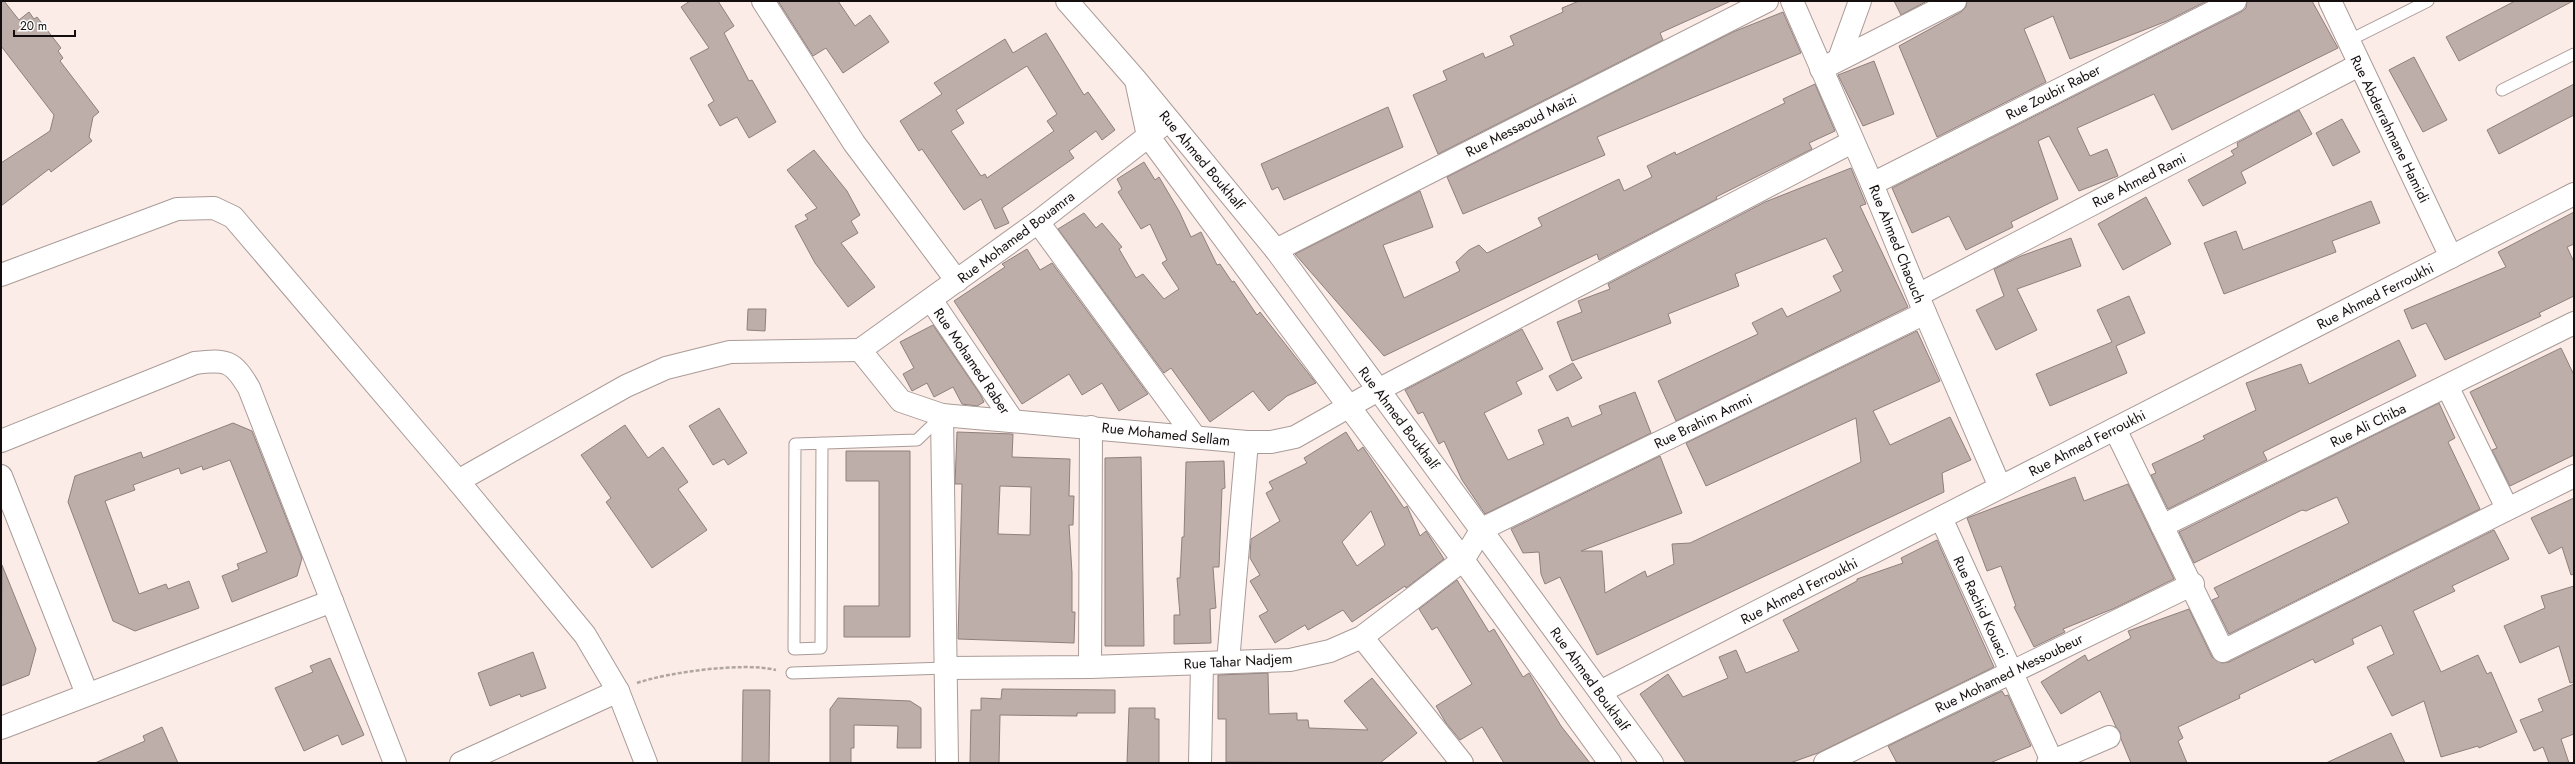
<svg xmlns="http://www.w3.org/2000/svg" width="2575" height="764" font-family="Jost,sans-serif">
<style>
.building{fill:#bdaeaa;stroke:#8e807c;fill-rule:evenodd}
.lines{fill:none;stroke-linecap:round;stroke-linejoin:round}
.service-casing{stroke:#a99b97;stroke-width:13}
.minor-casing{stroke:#a99b97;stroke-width:24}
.path{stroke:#b1a5a2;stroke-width:2.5;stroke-dasharray:4 2;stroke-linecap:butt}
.service{stroke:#fff;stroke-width:11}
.minor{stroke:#fff;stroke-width:22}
.labels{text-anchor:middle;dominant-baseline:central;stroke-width:3.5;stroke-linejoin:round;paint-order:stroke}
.street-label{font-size:14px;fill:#140f0e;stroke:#fdfdfd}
</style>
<rect width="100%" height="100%" fill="#fcece8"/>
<g class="building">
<polygon points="1,1 4,1 19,20 29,12 34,19 37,17 61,48 58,51 63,58 60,61 99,112 93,117 89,137 92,141 51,172 49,169 1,206 1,163 50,131 54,115 1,46"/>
<polygon points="690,1 718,1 734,26 724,33 749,81 752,80 776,122 749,138 737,117 720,126 708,105 714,101 690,58 709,48 681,7"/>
<polygon points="778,1 838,1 855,26 870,15 889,42 843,73 826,48 813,56"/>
<polygon points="1579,1 1731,1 1660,33 1663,40 1438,154 1413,95 1447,80 1443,71 1483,53 1485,58 1514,45 1510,36 1563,12 1562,8"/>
<polygon points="1894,1 1927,1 1901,15"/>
<polygon points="1967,1 2207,1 2167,21 2070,59 2053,16 2024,29 2046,82 1937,137 1899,46 1961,12 1966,7"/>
<polygon points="2247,1 2312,1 2338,48 2172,130 2154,94 2077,128 2090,156 2107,149 2118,176 2079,191 2049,136 2038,141 2058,199 2011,222 2013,227 1966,250 1949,216 1912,233 1892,188 2241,12 2246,8"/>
<polygon points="2515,1 2573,1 2459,61 2446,37"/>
<polygon points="1783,12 1801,53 1597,137 1605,155 1463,214 1447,177 1733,32"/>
<path d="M1046,33L1084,95L1088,92L1115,130L1102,140L1096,131L1069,151L1074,158L1002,208L1009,223L995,229L981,199L964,210L922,149L919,151L900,121L942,94L934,83L1005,39L1013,53ZM1027,66L1057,114L1047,121L1054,131L987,178L985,174L981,176L951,131L964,123L956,110Z"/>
<polygon points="2414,57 2447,120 2423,132 2389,70"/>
<polygon points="1874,61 1894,114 1863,126 1838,75"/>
<polygon points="1815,84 1835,131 1809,143 1812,149 1716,197 1717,199 1599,260 1597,254 1384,356 1295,254 1420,191 1433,227 1383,245 1404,298 1460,271 1456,262 1469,250 1479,245 1487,253 1542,226 1538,218 1619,179 1624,191 1652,177 1647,166 1675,152 1676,155 1785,103 1783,99"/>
<polygon points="2574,84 2574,115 2499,154 2487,130"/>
<polygon points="1388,107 1403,147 1284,200 1278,187 1272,190 1261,164"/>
<polygon points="2299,110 2312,134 2241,172 2246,183 2203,206 2188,180 2234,155 2231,151 2238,147 2237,143"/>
<polygon points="2342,119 2360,152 2333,166 2316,133"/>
<polygon points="814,150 847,191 860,215 851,221 858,233 841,243 875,287 848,307 815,263 795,226 808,219 805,215 817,208 787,170"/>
<polygon points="1144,162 1155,180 1159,177 1179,211 1191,237 1201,232 1217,265 1220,264 1232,282 1234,281 1257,315 1260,312 1316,383 1287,396 1269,411 1253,391 1210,422 1171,368 1164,373 1058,229 1084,213 1096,228 1102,223 1122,247 1119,249 1136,278 1143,274 1164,299 1179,289 1162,263 1167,260 1150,224 1141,229 1118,192 1122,189 1117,179"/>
<polygon points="1851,168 1866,204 1860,206 1908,307 1676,421 1658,381 1758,334 1752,323 1782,308 1787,317 1841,291 1833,276 1843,271 1826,238 1735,274 1739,286 1668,314 1671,323 1572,361 1557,322 1582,312 1578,301 1610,289 1608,284 1765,202"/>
<polygon points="2146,197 2171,244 2123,270 2098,224"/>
<polygon points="2371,201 2380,223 2332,241 2336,252 2224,294 2204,243 2236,231 2243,250"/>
<polygon points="2574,212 2574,244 2567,247 2574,262 2574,296 2539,313 2541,316 2445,360 2426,323 2412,329 2404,310 2506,267 2498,252"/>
<polygon points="2071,238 2081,266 2017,289 2037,330 1996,350 1976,310 2004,296 1994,269 2021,256"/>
<polygon points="1027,249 1040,270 1052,263 1148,394 1119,411 1102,383 1082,395 1069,374 1022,404 954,301 1005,267 1002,264"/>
<polygon points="2129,296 2145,333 2116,346 2127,373 2050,406 2036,374 2112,342 2097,310"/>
<polygon points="748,309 766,309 765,331 747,330"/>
<polygon points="933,325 980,394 984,402 977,406 962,404 953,387 934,397 927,383 912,391 903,374 914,368 900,342"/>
<polygon points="1522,329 1543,369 1516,382 1522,394 1484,413 1508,460 1544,444 1538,430 1568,417 1572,427 1602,414 1599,406 1635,392 1651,433 1485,514 1462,480 1444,441 1439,444 1423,412 1418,414 1405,390"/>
<polygon points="1917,331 1940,381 1873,411 1890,445 1950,417 1971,460 1942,473 1944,492 1597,655 1560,577 1545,584 1541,574 1539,552 1523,553 1511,529 1660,456 1682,513 1581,551 1602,551 1605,593 1645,571 1647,577 1674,564 1672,544 1690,543 1861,462 1856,418 1706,486 1686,443"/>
<polygon points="2399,340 2416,376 2263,452 2267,460 2168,509 2151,475 2156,473 2152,464 2205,439 2203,436 2256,410 2246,383 2301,364 2309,384"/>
<polygon points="2561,348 2574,375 2574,455 2510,486 2492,450 2497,448 2470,392"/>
<polygon points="1573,363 1582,378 1557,391 1549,376"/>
<polygon points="2439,403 2455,438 2448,442 2480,509 2229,634 2212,600 2219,597 2214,588 2349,523 2337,497 2306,511 2302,510 2194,563 2179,532"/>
<polygon points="719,408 747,453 728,465 724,459 713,465 689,426"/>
<polygon points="233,423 252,431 302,558 297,576 232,602 222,576 239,569 237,564 267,552 230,460 203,470 202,466 181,474 179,468 133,485 135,490 105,501 139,594 166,584 168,589 189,581 199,608 135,631 113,621 68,502 75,476 141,452 143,458"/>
<polygon points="625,425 648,458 663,447 688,482 678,489 707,530 652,568 606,502 611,498 581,455"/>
<path d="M957,432L1013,434L1012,457L1070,459L1069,496H1074L1073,525H1069L1072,573V612H1075L1074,643L958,639L962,484H955ZM1000,486L1031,487L1030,535L998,534Z"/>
<path d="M1346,432L1358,451L1363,447L1404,508L1407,506L1420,536L1426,531L1444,559L1406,588L1405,586L1352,622L1343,610L1308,630L1305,625L1275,643L1259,616L1268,611L1250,581L1260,575L1250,558L1251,539L1280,521L1266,493L1273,489L1269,482L1307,463L1304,458ZM1371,511L1385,545L1357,566L1342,542Z"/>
<polygon points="846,451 910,451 910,637 844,637 844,606 879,606 879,481 846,481"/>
<polygon points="1141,457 1144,646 1105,646 1105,458"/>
<polygon points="1224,461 1225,488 1222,489 1219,567 1213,567 1216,608 1210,609 1211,643 1174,644 1174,615 1180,615 1177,578 1180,578 1182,537 1184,537 1186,462"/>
<polygon points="2075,477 2084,501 2128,484 2174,579 2115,608 2063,629 2065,632 2034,647 2014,607 2016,606 2001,566 1987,571 1967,518"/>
<polygon points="2574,498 2574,574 2571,575 2562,547 2549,554 2531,518"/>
<polygon points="2494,530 2509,559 2452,586 2455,591 2413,611 2441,672 2478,655 2487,674 2491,672 2517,732 2479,748 2478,746 2441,757 2424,701 2392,716 2367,667 2394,654 2381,625 2352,639 2354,644 2315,663 2313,659 2239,695 2240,698 2178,727 2183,738 2178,741 2187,763 2131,763 2121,739 2120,732 2116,727 2100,691 2061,714 2041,682 2085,655 2088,661 2131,638 2128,631 2189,609 2212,657 2222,663 2229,662"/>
<polygon points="1937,540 1994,667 1818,753 1790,763 1686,763 1640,694 1668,674 1683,697 1728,678 1719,657 1736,650 1746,673 1799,651 1783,620 1857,581 1857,579 1903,563 1901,558"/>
<polygon points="2,565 36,649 29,675 1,686"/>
<polygon points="1457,580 1489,632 1494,629 1523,677 1529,673 1561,726 1590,763 1504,763 1482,727 1460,740 1446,723 1436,706 1472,684 1437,627 1432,630 1419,609"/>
<polygon points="2574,586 2574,682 2570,683 2559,646 2520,663 2504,626 2545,608 2541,596"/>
<polygon points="533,652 546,688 521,697 520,694 490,706 478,673"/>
<polygon points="330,658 364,735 342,745 338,735 304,751 275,688 313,672 310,666"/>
<polygon points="1268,673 1269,714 1297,713 1297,720 1308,720 1309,728 1368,730 1344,701 1372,678 1417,733 1380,763 1226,762 1226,719 1218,719 1218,675"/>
<polygon points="2574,684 2574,734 2561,739 2569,763 2549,763 2543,747 2534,751 2520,720 2543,711 2538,699"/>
<polygon points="1002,689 1115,690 1115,713 1077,713 1077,716 1000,715 999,763 970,763 971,710 981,710 981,698 1001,699"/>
<polygon points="743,690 770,690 769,763 742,763"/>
<polygon points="2002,691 2005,696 2008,695 2031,746 1990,763 1897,763 1888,746"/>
<polygon points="838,698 910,701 921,708 921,748 897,748 898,726 854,725 854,748 851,748 851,763 830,763 830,709"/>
<polygon points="1129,708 1155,708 1155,719 1159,719 1159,763 1127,763"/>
<polygon points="162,727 178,763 95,763 145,741 143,736"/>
<polygon points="2391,733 2405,763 2326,763"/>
</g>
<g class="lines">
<g class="service-casing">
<g id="service">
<polyline points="2348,41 2428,1"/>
<polyline points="2502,90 2574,54"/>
<polyline points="822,443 821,648 794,649 795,444 917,440 942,416"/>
<polyline points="792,673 946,668"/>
</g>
</g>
<g class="minor-casing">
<g id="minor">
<polyline points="763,1 854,143 957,281"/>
<polyline points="1067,1 1136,80 1276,250 1652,763"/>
<polyline points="1792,1 1872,184 1925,313 2000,487"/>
<polyline points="2330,1 2451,257"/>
<polyline points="1839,59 1860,1"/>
<polyline points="1821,69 1955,1"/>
<polyline points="1137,85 1148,136 1463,560 1610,763"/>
<polyline points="1872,184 2235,1"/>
<polyline points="1038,222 1195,437"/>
<polyline points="1276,250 1767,1"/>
<polyline points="1,275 177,209 214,208 233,217 458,481 585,635 618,691 646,763"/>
<polyline points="1918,295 2359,65"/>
<polyline points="931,300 1013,421"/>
<polyline points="860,350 901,401 942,415 947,763"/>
<polyline points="860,350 1038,222 1160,127"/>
<polyline points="2447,386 2507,508"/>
<polyline points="942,415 1247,442 1271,442 1295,437 1378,390 1852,142"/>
<polyline points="2115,429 2223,651 2574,476"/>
<path d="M1,441L195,363C227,359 233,361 249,388L395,763"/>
<polyline points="1,476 87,694"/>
<polyline points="458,481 626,386 666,368 730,352 860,350"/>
<polyline points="1941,518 2052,761"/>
<polyline points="2162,526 2574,323"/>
<polyline points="1362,637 1462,763"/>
<polyline points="1228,662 1247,442"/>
<polyline points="1090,667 1091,427"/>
<polyline points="946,668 1090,667 1290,660 1330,651 1362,637 1463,560 1482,529 1925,313"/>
<polyline points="1600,692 2574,194"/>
<polyline points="1,728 332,601"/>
<polyline points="461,763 618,691"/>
<polyline points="1200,763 1202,664"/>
<polyline points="1825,763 2193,584"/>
<polyline points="2048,763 2109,737"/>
</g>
</g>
<path class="path" d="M637,683C669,672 744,662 776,670"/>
<use href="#service" class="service"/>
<use href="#minor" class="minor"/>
</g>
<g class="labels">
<g class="street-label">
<text transform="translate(2053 92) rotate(-27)">Rue Zoubir Raber</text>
<text transform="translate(1521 125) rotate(-27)">Rue Messaoud Maizi</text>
<text transform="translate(2390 129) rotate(64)">Rue Abderrahmane Hamidi</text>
<text transform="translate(1202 160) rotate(50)">Rue Ahmed Boukhalf</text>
<text transform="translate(2139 180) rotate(-27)">Rue Ahmed Rami</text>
<text transform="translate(1016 237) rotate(-37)">Rue Mohamed Bouamra</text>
<text transform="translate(1897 244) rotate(68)">Rue Ahmed Chaouch</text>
<text transform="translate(2375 296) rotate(-27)">Rue Ahmed Ferroukhi</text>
<text transform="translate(972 361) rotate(56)">Rue Mohamed Raber</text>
<text transform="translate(1399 418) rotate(53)">Rue Ahmed Boukhalf</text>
<text transform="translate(1703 421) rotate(-26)">Rue Brahim Ammi</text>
<text transform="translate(2368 425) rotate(-26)">Rue Ali Chiba</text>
<text transform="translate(1166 434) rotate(6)">Rue Mohamed Sellam</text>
<text transform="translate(2087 443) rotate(-27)">Rue Ahmed Ferroukhi</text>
<text transform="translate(1799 591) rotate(-27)">Rue Ahmed Ferroukhi</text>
<text transform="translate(1981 607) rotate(65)">Rue Rachid Kouaci</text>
<text transform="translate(1238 661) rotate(-3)">Rue Tahar Nadjem</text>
<text transform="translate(2009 673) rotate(-26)">Rue Mohamed Messoubeur</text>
<text transform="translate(1590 679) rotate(54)">Rue Ahmed Boukhalf</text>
</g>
</g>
<rect width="2575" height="764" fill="none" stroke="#140f0e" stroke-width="4"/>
<path d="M14 30v6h61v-6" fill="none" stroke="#140f0e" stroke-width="2"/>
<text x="20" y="30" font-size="12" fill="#140f0e" stroke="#fdfdfd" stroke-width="3" paint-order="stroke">20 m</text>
</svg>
